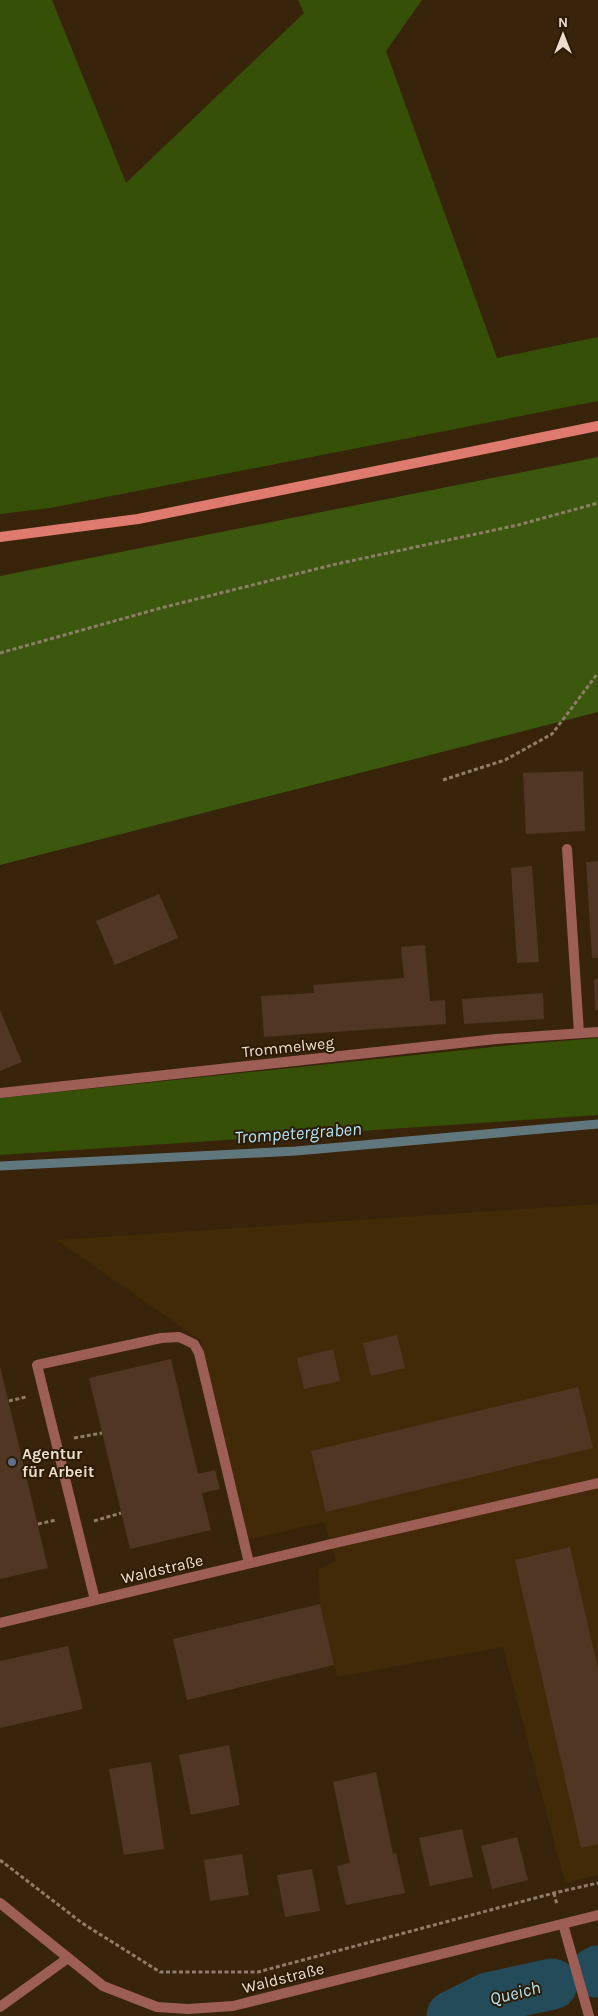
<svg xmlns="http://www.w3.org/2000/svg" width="598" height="2016" font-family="Karla,sans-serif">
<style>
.built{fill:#422a08}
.green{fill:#365107}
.forest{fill:#3c580f}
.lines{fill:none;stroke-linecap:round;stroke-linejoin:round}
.stream{stroke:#60777d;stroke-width:9}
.river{stroke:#244b5a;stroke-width:51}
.building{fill:#513624}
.path{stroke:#8e7e69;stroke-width:3;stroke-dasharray:4 2.5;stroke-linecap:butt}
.service{stroke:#9d5e56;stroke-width:10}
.minor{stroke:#9d5e56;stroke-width:10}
.secondary{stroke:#df7a6e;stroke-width:10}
.service-dot{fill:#5c6f8a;stroke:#2d1a02;stroke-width:2}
.labels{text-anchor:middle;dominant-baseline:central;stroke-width:4;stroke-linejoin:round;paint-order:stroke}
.street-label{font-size:16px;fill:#ecdfd0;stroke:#2d1a02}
.poi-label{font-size:16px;font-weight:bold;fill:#ecdfd0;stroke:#2d1a02;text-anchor:start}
.water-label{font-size:18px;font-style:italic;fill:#b1e6fd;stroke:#2d1a02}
</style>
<rect width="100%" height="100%" fill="#38240b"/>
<polygon class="built" points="598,1204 598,1875 565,1883 503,1647 337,1677 320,1604 318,1570 336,1561 324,1522 246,1540 201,1341 57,1240"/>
<g class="green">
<polygon points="0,0 52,0 126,183 304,13 298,0 422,0 386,51 497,358 598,337 598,401 50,508 0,514"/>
<polygon points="598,1038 598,1115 0,1155 0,1098 512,1045"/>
</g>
<polygon class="forest" points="598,457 598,712 0,865 0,576"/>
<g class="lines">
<polyline class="stream" points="0,1166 296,1151 598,1124"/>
<g class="river">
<polyline points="596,1972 598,1971"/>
<polyline points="452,2016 488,1998 552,1984"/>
</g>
</g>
<g class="building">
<polygon points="583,771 585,831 526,834 523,773"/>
<polygon points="598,861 598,958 592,958 586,862"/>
<polygon points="532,866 539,962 517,963 511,868"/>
<polygon points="159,894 178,938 115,965 96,921"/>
<polygon points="425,945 430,1001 445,1000 446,1024 264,1037 261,996 314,993 313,985 404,978 401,947"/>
<polygon points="594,979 598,979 598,1010 595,1010"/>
<polygon points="543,993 544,1019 464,1024 462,999"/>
<polygon points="0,1010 22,1062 0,1071"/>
<polygon points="397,1335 405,1368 371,1376 363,1343"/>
<polygon points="333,1349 340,1381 304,1389 297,1358"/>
<polygon points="171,1359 198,1474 215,1470 220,1489 202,1493 211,1530 130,1549 89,1378"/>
<polygon points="0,1366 48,1568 0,1579"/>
<polygon points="578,1387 593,1448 326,1512 311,1451"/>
<polygon points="570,1547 598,1669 598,1844 581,1848 515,1560"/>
<polygon points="320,1604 334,1665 187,1700 173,1639"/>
<polygon points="68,1646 83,1709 0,1728 0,1661"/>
<polygon points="229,1745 240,1805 191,1815 179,1755"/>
<polygon points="151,1762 164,1849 124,1855 109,1769"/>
<polygon points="376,1772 393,1854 396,1853 405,1893 346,1905 337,1866 350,1863 333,1782"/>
<polygon points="462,1829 473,1877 430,1886 419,1838"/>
<polygon points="517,1837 528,1880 492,1889 481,1846"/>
<polygon points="242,1854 249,1895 210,1901 204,1860"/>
<polygon points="312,1869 320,1911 285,1917 277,1875"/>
</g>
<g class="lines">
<g class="path">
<polyline points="0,653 161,608 332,565 518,525 598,503"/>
<polyline points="443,780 505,760 552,734 598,673"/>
<polyline points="9,1401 26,1397"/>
<polyline points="74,1438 102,1433"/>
<polyline points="94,1521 121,1513"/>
<polyline points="38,1524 56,1520"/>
<polyline points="0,1860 82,1923 160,1972 258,1972 554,1893 598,1883"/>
<polyline points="554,1893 557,1905"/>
</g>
<g class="service">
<polyline points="331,1544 598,1483"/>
<polyline points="95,1600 37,1365 161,1338 179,1337 194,1344 199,1353 249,1563"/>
<polyline points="0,2007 68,1958"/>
</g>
<g class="minor">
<polyline points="567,849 579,1033"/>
<polyline points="0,1093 496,1039 598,1032"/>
<polyline points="0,1623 331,1544"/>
<polyline points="0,1903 103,1986 157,2007 188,2009 233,2006 598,1915"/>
<polyline points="563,1924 589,2016"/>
</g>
<polyline class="secondary" points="0,537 138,519 598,426"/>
</g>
<circle class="service-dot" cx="12" cy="1462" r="5"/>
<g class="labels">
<g class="street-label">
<text transform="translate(288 1047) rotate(-6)">Trommelweg</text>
<text transform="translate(162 1569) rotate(-13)">Waldstraße</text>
<text transform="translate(283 1978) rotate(-14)">Waldstraße</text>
</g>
<g class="poi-label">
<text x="22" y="1453">Agentur<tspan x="22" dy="18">für Arbeit</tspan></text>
</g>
<g class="water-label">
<text transform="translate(298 1133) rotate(-4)">Trompetergraben</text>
<text transform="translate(515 1993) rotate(-14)">Queich</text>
</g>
</g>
<g transform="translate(563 35)" stroke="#2d1a02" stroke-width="4" paint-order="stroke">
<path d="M0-4L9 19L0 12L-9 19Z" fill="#ecdfd0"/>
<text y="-8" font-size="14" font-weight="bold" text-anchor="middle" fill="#ecdfd0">N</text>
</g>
</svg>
